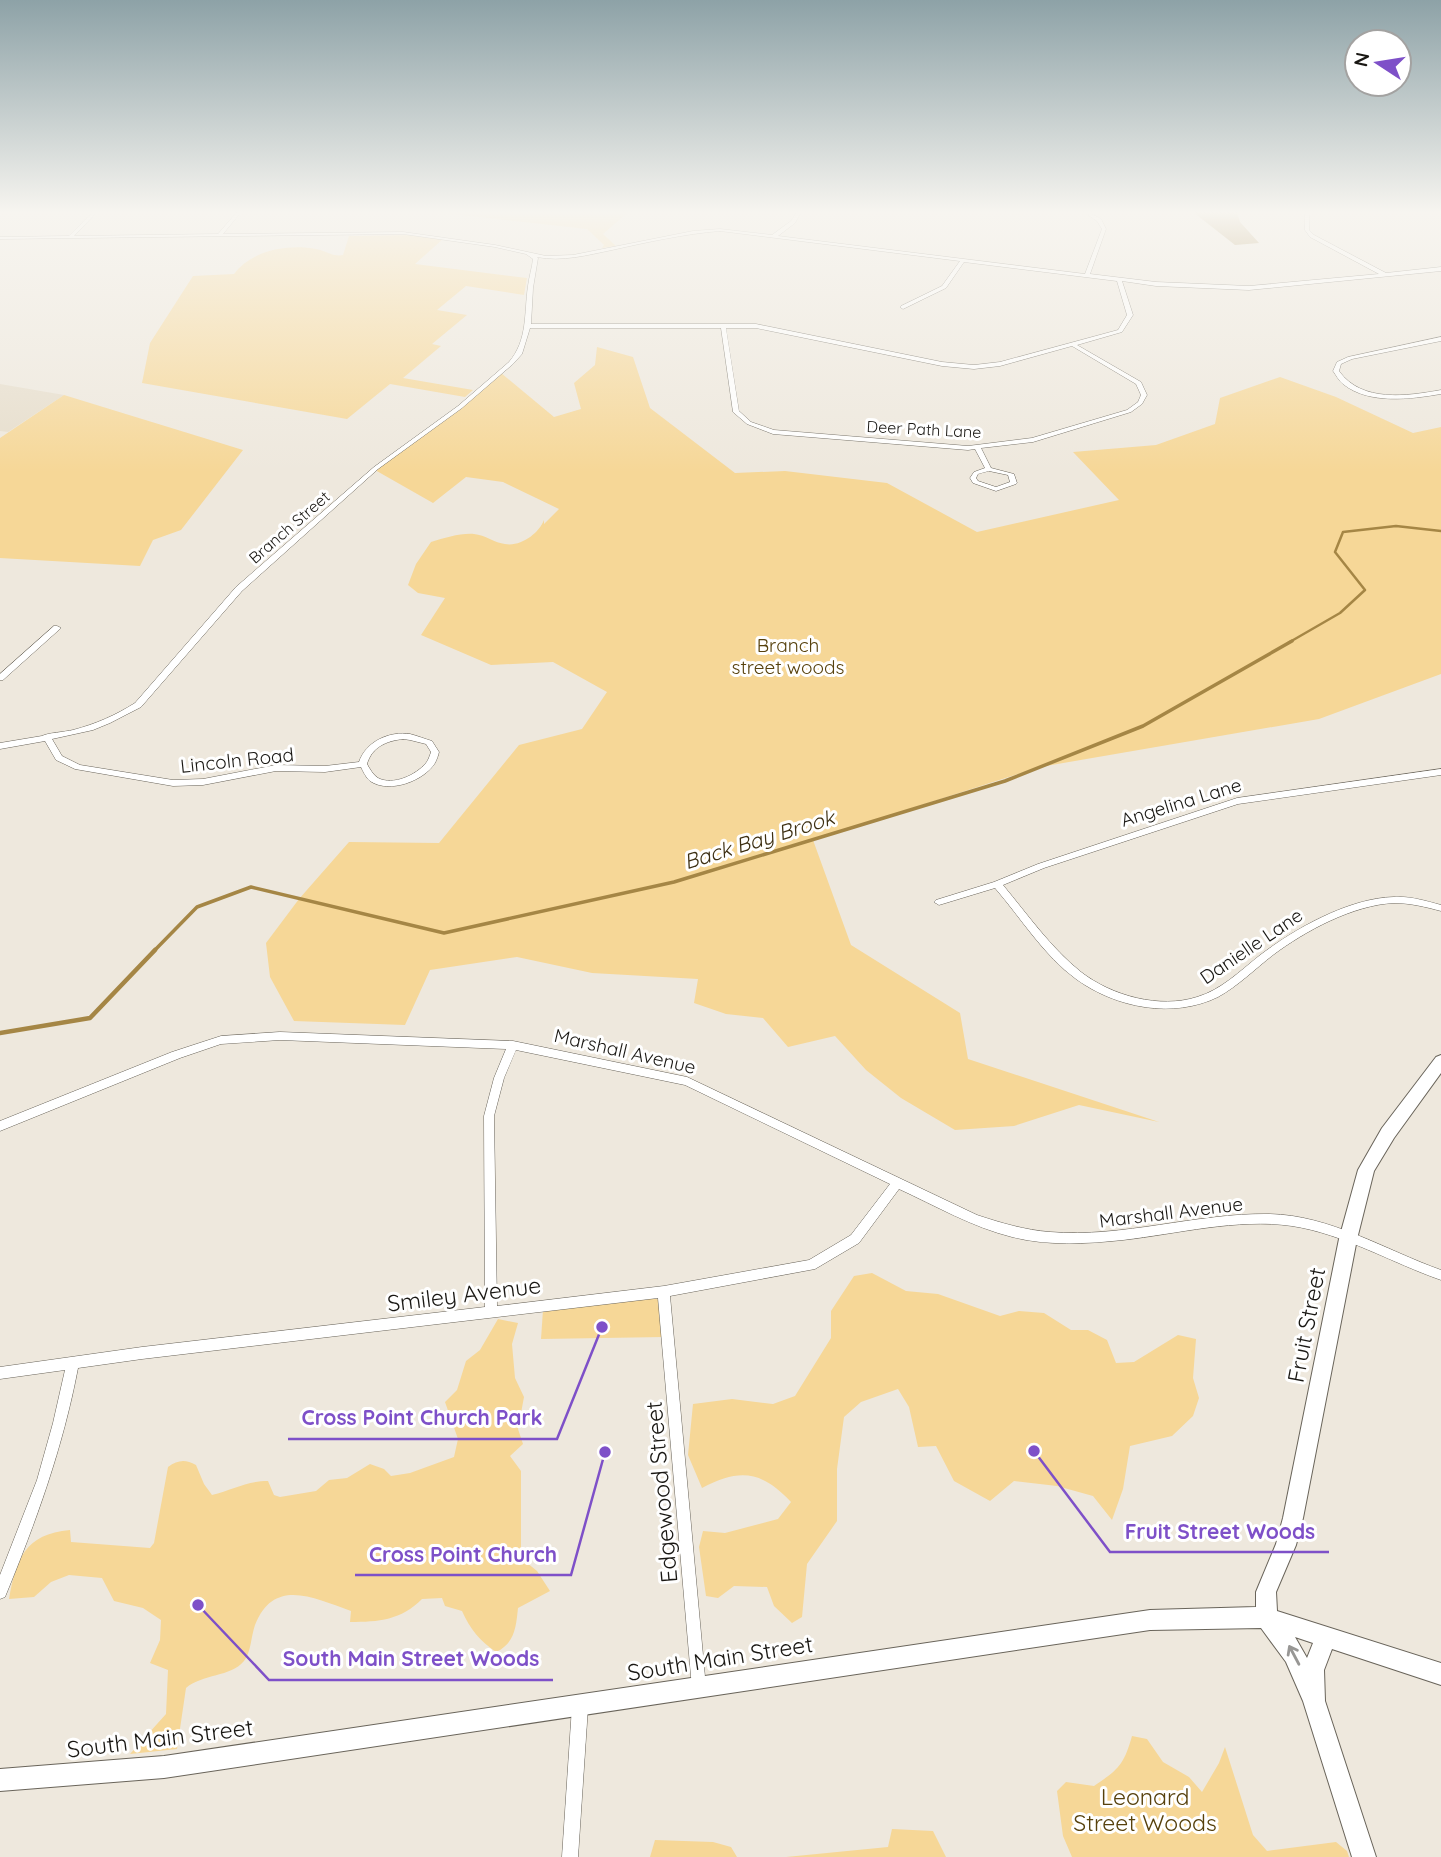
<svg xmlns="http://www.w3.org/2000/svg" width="1441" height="1857" font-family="Quicksand,sans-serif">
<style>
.built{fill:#e6ddcb}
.green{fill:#f6d797}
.water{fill:#a58645}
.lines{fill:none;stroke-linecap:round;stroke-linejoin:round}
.stream-far2{stroke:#a58645;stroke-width:2.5}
.stream-far1{stroke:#a58645;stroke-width:3.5}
.stream{stroke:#a58645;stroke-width:4.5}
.street-casing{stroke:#69645a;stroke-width:1}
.secondary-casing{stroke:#69645a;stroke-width:2}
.street{fill:#fff;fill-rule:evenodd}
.secondary{fill:#fff;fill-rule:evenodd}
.oneway{stroke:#989795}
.labels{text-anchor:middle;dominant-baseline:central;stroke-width:6;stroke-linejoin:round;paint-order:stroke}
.far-street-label{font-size:16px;fill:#191713;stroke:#fff}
.park-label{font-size:19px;fill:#57410c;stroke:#fff}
.street-label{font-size:19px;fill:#191713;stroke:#fff}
.water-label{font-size:21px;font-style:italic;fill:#3d2f12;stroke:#fff}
.near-street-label{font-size:23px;fill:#191713;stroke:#fff}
.near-park-label{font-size:23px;fill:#57410c;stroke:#fff}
.leader{fill:none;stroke:#7e50c8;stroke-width:2.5}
.callout-dot{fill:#7e50c8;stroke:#fff;stroke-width:2.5}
.callout-label{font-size:21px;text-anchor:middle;font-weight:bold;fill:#7e50c8;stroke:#fff;stroke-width:6;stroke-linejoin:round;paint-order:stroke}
</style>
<rect width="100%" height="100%" fill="#eee8dd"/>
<polygon class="built" points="0,384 64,395 8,432 0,431"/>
<g class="green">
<polygon points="435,212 628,212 603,234 616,246 602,248 604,245 587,229"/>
<path d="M417,235L443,239L415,264L527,278L524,295L466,286L437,310L467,315L432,344L441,346L403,378L473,390L465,397L390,384L347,419L142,383L150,343L193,276L234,274C252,250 288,244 316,249C327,251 332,257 343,255L349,236Z"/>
<path d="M597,347L633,357L650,408L735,473L785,471L887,483L977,532L1119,500L1073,452L1156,445L1215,424L1220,398L1280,377L1336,397L1413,433L1441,427V674L1319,719L1040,767L813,840L851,945L960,1013L968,1059L1159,1122L1079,1105L1014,1126L955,1130L901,1098L866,1070L835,1036L788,1047L763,1018L726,1014L694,1003L698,979L592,973L517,957L430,970L405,1025L294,1021L270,977L266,943L299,899L349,842L439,843L519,745L582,729L607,692L553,662L491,665L421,635L445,598L418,593L408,585L416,564L431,542C445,538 460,533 474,534C485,535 495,543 505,544C521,547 539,533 544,520V524L559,509L503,482L466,477L433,503L375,470L501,373L554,417L581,409L574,383L595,365Z"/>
<polygon points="64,395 243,450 181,530 153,540 140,566 0,558 0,438"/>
<path d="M872,1273L906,1291L938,1294L1000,1316L1019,1311L1044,1313L1071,1330H1088L1107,1340L1116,1363L1134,1362L1178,1335L1196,1339L1193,1378L1199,1398L1193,1416L1172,1436L1130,1446L1123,1489L1112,1520L1093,1496L1057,1486L1014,1481L990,1501L954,1481L936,1446L918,1447L909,1407L898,1389L861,1402L844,1417L837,1469V1521L807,1564L802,1617L792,1623L774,1606L767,1587L734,1586L718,1598L706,1596L699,1547L703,1531L725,1533L778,1519L791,1502C762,1471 740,1468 702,1488L688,1455L693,1404L732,1399L773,1404L795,1396L831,1338V1311L854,1276Z"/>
<polygon points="651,1297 659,1300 664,1337 541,1339 543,1310"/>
<path d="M498,1319L518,1323L512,1344L515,1378L524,1397L518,1429L523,1444L510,1456L521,1471V1558L537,1571L550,1591L518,1608C516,1627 515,1643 496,1652C480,1641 470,1629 462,1611L445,1606L442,1598L422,1599C401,1620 379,1622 350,1622L351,1611C314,1598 274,1577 255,1625C251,1636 251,1653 244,1661C231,1677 202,1674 186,1688L177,1749L130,1754L166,1714L168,1670L150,1663L160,1640L161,1620L143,1608L114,1601L102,1578L69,1575L51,1582L34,1597L9,1599C16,1559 25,1534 70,1530L71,1542L150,1548L154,1543L168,1467C178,1460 185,1459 196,1465L204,1484L212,1495C232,1490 247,1481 268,1481L274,1495L280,1497L316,1491L329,1480L347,1478L370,1464L384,1469L391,1476L410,1473L454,1457L458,1439L445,1402L457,1390L466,1361L480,1350Z"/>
<path d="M1132,1736L1147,1739L1163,1762L1189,1777L1202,1792L1219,1763L1225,1747L1253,1835L1267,1851L1336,1842L1347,1851L1349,1857H1072L1063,1836L1057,1791L1066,1782L1094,1786C1118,1770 1124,1765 1132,1736Z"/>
<polygon points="892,1829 933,1831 946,1857 786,1857 888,1847"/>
<polygon points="655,1840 713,1842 731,1847 737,1857 650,1857"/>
</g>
<polygon class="water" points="1193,212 1237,212 1240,222 1259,243 1235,245"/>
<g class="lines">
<polyline class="stream-far2" points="1288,643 1340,613 1365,590 1335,552 1343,532 1396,526 1441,531"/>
<polyline class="stream-far1" points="153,952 197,907 251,887 444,933 674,882 1005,781 1143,726 1292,641"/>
<polyline class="stream" points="0,1033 90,1018 155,950"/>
<g class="street-casing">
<g id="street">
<path d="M93,212H97L74,236L218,234L237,212H241L223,234L403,232L495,245L546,256L573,255L693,231L720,229L772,235L791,221L797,212H801L795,223L778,236L1085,274L1102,229L1097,221L1088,215L1090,213L1101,219L1106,229L1090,274L1156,282L1249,286L1379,274L1310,237L1305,230V212H1309V230L1314,235L1386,273L1441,267V271L1249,290L1156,286L1122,281L1133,315L1122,332L1077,345L1141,382L1147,395L1142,404L1131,412L1033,442L981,448L991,468L1014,474L1017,483L1016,484L996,491L973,483L970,478L974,472L985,468L975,449L968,450L773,434L747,424L733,412L721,328H530L522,354L513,364L462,408L378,469L242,591L141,707L110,723L93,730L52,739L62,756L80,765L173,780L203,779L276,765L325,766L359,762C366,741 390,731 410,734C418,736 425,739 432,741L439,752C438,756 437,759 435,763C424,781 389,794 370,781C366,778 363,771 361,767L325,772L276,771L203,785L173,786L75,769L56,760L45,741L0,749V743L42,736C47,733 65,732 73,730C96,724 116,715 135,703L236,587L374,467L458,406L509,362C528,340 524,313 528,286C529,277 532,268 533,259L526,254L495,247L403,234L0,239V237L69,236ZM720,231L960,261L942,286L901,306L900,307L903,309L946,288L964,262L1117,281L1127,315L1118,330L1000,362L974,365L942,362L756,324H531L533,288L538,258L537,257C562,262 588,255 612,250C648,242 684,234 720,231ZM726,328H756L942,366L974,369L1000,366L1072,346L1136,384L1141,395L1138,402L1127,410L1032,438L968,446L774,430L751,422L739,411ZM989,471L1008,475L1010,482L996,487L978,481L976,478L978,474ZM403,739L410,740L426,744L431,752C430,755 428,761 426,763C416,775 393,786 378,778C373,775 370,769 367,764C372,747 386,741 403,739Z"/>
<path d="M1441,337V341L1352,359L1341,364L1339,371C1362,403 1407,396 1441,390V394C1411,399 1369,405 1343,384C1339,381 1336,375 1333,371L1337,362L1348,357Z"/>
<polygon points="54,626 57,626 61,628 3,680 0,680 0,674"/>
<path d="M1441,769V775L1238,804L1044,868L1003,885C1028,915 1051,948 1081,972C1112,996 1160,1009 1197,997C1221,990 1240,971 1259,956C1294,929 1349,898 1394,897C1410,896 1426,901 1441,905V911C1426,907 1410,903 1394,903C1353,905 1305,931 1273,955C1255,969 1238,986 1218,997C1173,1019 1116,1008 1076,979C1044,956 1021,918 995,888L939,905L934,902L936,900L994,882L1038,864L1237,798Z"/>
<path d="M280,1032L513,1041L687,1077L977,1215C1001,1223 1025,1230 1050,1232C1124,1238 1195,1213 1269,1214C1330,1215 1385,1250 1441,1270V1280C1392,1263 1344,1234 1292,1226C1237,1218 1177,1234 1123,1240C1086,1244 1047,1246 1012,1237C972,1227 936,1206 899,1189L859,1243L815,1269L670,1296L706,1688L704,1693L699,1695L694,1693L692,1688L658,1298L142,1359L78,1368C63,1447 36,1522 5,1597L0,1599V1575L37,1480L53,1423L65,1370L0,1379V1367L142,1347L485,1307L484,1116L494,1078L506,1049L280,1040L221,1044L180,1058L0,1131V1121L172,1052L221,1036ZM516,1050L685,1085L890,1184L851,1235L809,1260L664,1286L497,1306L494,1116L504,1078Z"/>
<polygon points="580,1699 585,1702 588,1707 578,1857 562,1857 572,1707 575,1702"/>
</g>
</g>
<g class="secondary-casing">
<path id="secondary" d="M1441,1055V1073L1394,1138L1374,1171L1357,1239L1303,1518L1296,1545L1276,1592L1277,1611L1441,1663V1685L1332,1649L1324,1670L1325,1701L1376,1857H1352L1303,1701L1286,1662L1261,1628L1150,1630L164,1778L0,1791V1769L164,1756L1150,1610L1256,1607V1592L1276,1544L1283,1518L1339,1239L1358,1170L1382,1128L1436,1057ZM1295,1637L1313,1643L1307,1658Z"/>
</g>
<use href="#street" class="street"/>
<use href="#secondary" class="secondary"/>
</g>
<defs><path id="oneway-shaft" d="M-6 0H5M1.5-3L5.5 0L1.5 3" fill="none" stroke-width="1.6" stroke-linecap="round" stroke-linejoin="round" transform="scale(1.75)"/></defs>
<use class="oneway" href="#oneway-shaft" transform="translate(1294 1655) rotate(-118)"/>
<linearGradient id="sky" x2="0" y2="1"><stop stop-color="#8da2a7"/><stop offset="0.45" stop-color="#f7f5f0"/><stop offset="1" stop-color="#f7f5f0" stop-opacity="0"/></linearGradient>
<rect width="1441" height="472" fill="url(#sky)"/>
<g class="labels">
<g class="far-street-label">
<text transform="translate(924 429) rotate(3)">Deer Path Lane</text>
<text transform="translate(289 527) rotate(-41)">Branch Street</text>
</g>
<g class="park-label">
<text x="788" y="645">Branch<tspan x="788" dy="22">street woods</tspan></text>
</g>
<g class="street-label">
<text transform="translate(237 760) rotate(-6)">Lincoln Road</text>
<text transform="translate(1181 802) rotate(-17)">Angelina Lane</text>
<text transform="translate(1251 946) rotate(-34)">Danielle Lane</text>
<text transform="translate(625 1051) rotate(13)">Marshall Avenue</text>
<text transform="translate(1171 1212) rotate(-7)">Marshall Avenue</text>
</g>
<g class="water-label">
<text transform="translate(759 839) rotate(-17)">Back Bay Brook</text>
</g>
<g class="near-street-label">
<text transform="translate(464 1294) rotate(-7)">Smiley Avenue</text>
<text transform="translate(1306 1325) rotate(-79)">Fruit Street</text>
<text transform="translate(661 1492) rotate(-95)">Edgewood Street</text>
<text transform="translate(720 1658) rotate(-9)">South Main Street</text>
<text transform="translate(160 1738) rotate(-7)">South Main Street</text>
</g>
<g class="near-park-label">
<text x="1145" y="1796">Leonard<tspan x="1145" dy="26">Street Woods</tspan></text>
</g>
</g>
<path class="leader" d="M602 1327L557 1439H288M1034 1451L1110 1552H1329M605 1452L571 1575H355M198 1605L269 1680H553"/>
<g class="callout-dot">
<circle cx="602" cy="1327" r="7"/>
<circle cx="1034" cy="1451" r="7"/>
<circle cx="605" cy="1452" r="7"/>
<circle cx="198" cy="1605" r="7"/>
</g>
<g class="callout-label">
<text x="422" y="1425">Cross Point Church Park</text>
<text x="1220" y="1539">Fruit Street Woods</text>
<text x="463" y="1562">Cross Point Church</text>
<text x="411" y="1666">South Main Street Woods</text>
</g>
<g transform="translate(1378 63) rotate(282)"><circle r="33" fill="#ffffff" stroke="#a3a2a1" stroke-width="2"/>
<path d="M0-5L12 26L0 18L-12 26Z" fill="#7e50c8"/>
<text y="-10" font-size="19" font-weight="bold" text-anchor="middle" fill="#191713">N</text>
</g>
</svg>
